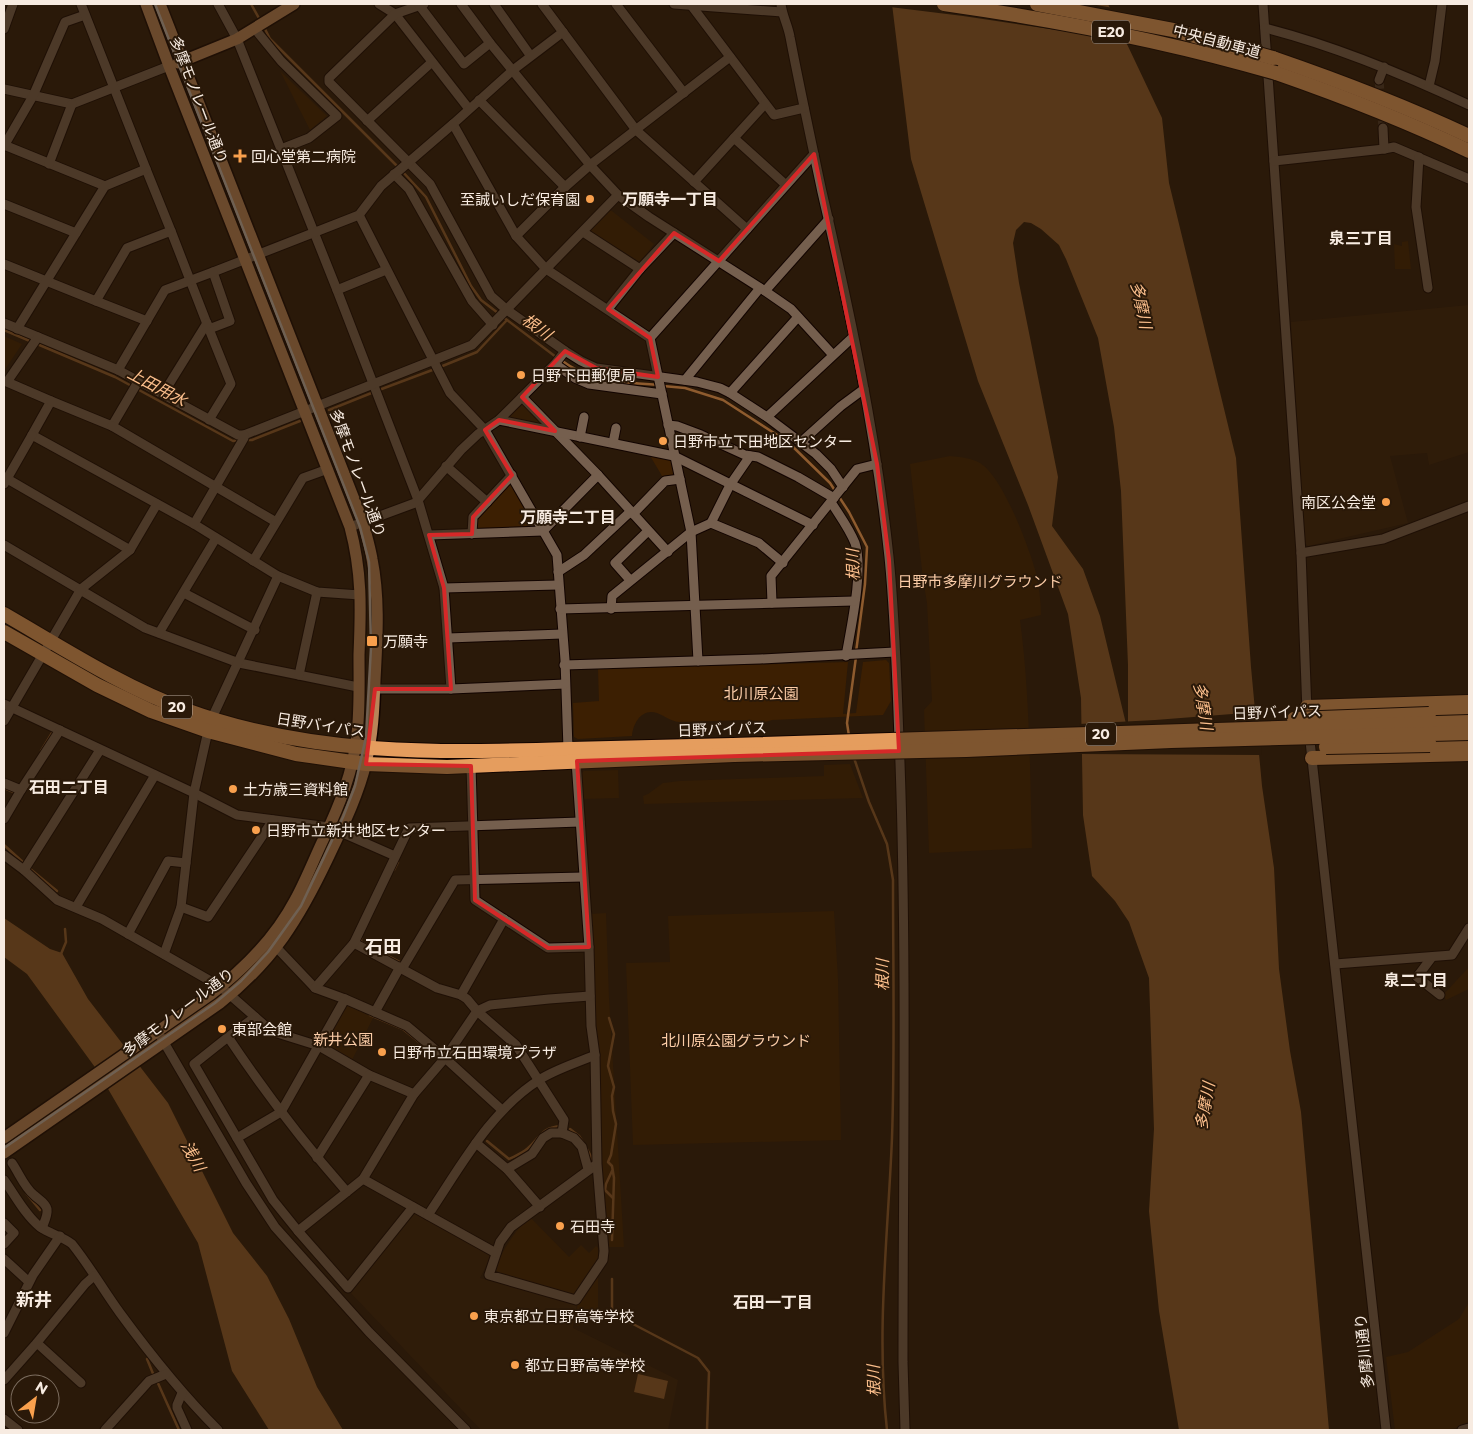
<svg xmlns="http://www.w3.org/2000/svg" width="1473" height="1434" font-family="Montserrat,'Noto Sans JP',sans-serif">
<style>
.built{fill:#361f0a}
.green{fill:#3c1f02}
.water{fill:#8e5b2e;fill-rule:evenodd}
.pier{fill:#2a1909}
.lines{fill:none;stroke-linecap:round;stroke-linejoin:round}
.stream{stroke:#8e5b2e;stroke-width:2.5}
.minor-tunnel{stroke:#493829;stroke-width:9;stroke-dasharray:9 4.5;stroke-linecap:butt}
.minor-casing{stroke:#120400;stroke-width:11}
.major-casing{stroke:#120400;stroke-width:14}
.highway-casing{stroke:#120400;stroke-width:16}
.minor{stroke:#755f4e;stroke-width:9}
.major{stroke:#b88458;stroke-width:11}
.highway{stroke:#e59d5e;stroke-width:14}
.rail{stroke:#c4b7ac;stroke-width:2.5}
.highway-bridge-casing{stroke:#120400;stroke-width:16;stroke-linecap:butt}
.highway-bridge{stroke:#e59d5e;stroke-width:14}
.marked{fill:none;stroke:#d62828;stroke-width:4;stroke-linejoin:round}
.poi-dot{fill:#f9a04d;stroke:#2a1909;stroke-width:2}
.labels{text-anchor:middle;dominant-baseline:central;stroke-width:4;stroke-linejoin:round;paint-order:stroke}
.shield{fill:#2a1909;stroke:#baaca0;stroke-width:1}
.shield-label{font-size:14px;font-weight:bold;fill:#f7ebe1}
.street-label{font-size:15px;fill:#f7ebe1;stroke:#2a1909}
.poi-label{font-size:15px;fill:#f7ebe1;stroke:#2a1909;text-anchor:start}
.park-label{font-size:15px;fill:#fbcca7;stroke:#2a1909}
.neighbourhood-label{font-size:16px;font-weight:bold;fill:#f7ebe1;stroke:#2a1909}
.water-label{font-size:16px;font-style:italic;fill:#fcbf8c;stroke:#2a1909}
.quarter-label{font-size:18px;font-weight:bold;fill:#f7ebe1;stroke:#2a1909}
</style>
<rect width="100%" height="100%" fill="#2a1909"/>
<g class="built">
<polygon points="1469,305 1469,452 1429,465 1427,453 1390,456 1408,523 1308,546 1305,543 1291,322"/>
<polygon points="414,1210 492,1254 480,1278 577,1304 573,1328 678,1380 668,1430 481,1430 348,1290"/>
</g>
<g class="green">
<polygon points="280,71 327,116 310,130"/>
<polygon points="608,208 654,244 640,262 588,230"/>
<polygon points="1408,241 1411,269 1395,269 1394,244 1402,246 1402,242"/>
<polygon points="4,336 22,344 4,371"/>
<polygon points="522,403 540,422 539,424 508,417"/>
<polygon points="649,454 674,456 680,479 665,481"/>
<path d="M950,456C960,457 971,458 980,463C1003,477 1029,547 1036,573C1039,587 1041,601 1041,615L1020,620C1030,695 1030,772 1032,848L929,853L924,710L932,701L927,603L923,579L910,464Z"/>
<polygon points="512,475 543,531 472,534 473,517"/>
<path d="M886,660L889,663L891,701L883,715L772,720L765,722L746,720L679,722C670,721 665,716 657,713C642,708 633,723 632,736L578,739L574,737L573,703L599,701L598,669L848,662L843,714L856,713L863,662Z"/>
<polygon points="850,764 863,798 644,804 643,796 648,794 663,783 680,781 824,776 824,765"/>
<polygon points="618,770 619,798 583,799 581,774 584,771"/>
<polygon points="834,911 838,979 841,1140 633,1145 626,963 670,962 668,916"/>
<polygon points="606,913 609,998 624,1247 606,1247 590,914"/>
<polygon points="1469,967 1469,989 1446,1000 1443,995"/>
<polygon points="346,1002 374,1016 350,1064 319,1046"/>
<path d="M530,1217L569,1257L581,1245L589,1253L596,1246L598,1248V1259L574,1294L571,1296L502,1277L496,1270C498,1256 518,1226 530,1217Z"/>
<polygon points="595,1277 598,1278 598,1313 578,1326 575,1324 578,1301"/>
<path d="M1469,1302V1424C1447,1433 1419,1430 1395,1430L1386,1357L1408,1352L1459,1319Z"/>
</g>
<g class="water">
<path d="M892,4H1108L1162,118L1169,183L1236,458L1251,667L1262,786L1274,868L1279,969L1290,1051L1301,1112L1329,1430H1179L1159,1311L1149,1211L1154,1129L1149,978L1129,922L1115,901L1092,876L1083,815L1081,698L1068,614L1028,505L978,381L911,159ZM1024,222L1031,223L1041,229L1059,245L1066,259L1098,338L1114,427L1121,491L1128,665V732L1100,616L1083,569L1052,526L1058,477L1019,283L1013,243L1016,230Z"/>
<polygon points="4,918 50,949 62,953 88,999 168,1103 233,1233 267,1276 289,1319 317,1387 343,1430 269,1430 232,1371 198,1243 97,1070 27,974 4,957"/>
<polygon points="638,1374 668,1381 664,1399 634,1392"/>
</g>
<g class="pier">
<polygon points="890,4 1091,4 1113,8 1130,44 1070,32 963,16 890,7"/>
<polygon points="1258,712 1262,755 1080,754 1079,724 1155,720"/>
</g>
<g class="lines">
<g class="stream">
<polyline points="251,4 260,20"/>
<polyline points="264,27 270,39 398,167"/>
<polyline points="402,171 426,197 471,286 481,300 498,313"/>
<polyline points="503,317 556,357"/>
<polyline points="4,330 115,377 233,441 239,440"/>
<path d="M561,360C589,382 623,382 658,385"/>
<polyline points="440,367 477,352 507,320"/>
<polyline points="663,386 685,388 723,400 788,442 830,483 849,512 867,547 865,584 856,652"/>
<polyline points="379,390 435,369"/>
<polyline points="329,410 374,392"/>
<polyline points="245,440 252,440 300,421"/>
<polyline points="849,736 847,723 856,657"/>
<polyline points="41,751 52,733"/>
<path d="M854,758L869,802L887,844L893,880C893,966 895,1052 892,1138C888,1235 876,1333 887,1430"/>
<polyline points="4,788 16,793"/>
<polyline points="4,845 25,864"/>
<polyline points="29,868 57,891"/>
<polyline points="394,870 398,862"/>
<polyline points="361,938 361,942 400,962"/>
<polyline points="61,954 66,942 65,929"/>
<polyline points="370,1015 403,1029 419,1042"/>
<polyline points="609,1018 614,1034 608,1066 614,1087 612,1096 613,1111 616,1124 611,1155 608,1162 612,1166 614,1178 612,1240"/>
<polyline points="570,1129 579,1136 583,1142"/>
<path d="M487,1141L509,1159C515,1156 523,1153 527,1149C540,1138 541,1128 560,1126"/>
<polyline points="587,1149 594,1162"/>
<polyline points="612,1171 606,1184 605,1190 613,1198"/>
<polyline points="26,1193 40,1210"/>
<polyline points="612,1279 612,1313 698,1358 709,1372 707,1430"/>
<polyline points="147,1359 154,1376"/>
<polyline points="157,1381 179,1430"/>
</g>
<polyline class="minor-tunnel" points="1379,80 1383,128"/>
<g class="minor-casing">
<g id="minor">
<polyline points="218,4 237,39 337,290 418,500 444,588 451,689"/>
<polyline points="379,4 395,14 469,109"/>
<polyline points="424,4 395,14 329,78 329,82 430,184 491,296 507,310 565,351 581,361 596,368 697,382 720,388 730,393 767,417 816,454 831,469 843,487"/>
<polyline points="461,4 490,43 590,165 618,195 649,217 765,291 791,309 833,355"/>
<polyline points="494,4 530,55"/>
<polyline points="542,4 636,130 747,229"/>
<polyline points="616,4 684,93"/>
<polyline points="674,4 782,12"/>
<path d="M781,4C782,15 788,25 790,37C800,89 811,140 822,192C850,312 876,434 889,557C896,626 897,695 900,763C907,963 903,1163 903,1362L905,1430"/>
<polyline points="1263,4 1301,553 1307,712"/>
<polyline points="419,5 464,64 490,43"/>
<polyline points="691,5 774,115 804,108"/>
<path d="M1265,28C1336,46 1403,74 1469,105"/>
<polyline points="4,29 13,4"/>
<polyline points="255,29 281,61 337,116 309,138 281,149"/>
<polyline points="563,32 513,70 453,124 516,236 546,269 650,338 691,532 698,661"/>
<polyline points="1379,80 1384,67"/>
<polyline points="1429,86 1435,61 1442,4"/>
<polyline points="4,89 72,104 169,66"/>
<polyline points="479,100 565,187"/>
<polyline points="367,121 432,62"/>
<polyline points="734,138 765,104"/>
<polyline points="4,145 105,186"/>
<polyline points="4,146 33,96 65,22 85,15"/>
<polyline points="1384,149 1394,147 1469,179"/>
<polyline points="1419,157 1416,207 1428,288"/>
<polyline points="1274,161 1384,149 1383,128"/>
<polyline points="49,164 72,104"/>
<polyline points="146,169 171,231"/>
<polyline points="394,174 409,189 472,301 493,325"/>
<polyline points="694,182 734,138 786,185"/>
<polyline points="4,204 76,233"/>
<polyline points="359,215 450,393 485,430 557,555 565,660 568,749"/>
<polyline points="583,232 640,269"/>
<polyline points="516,236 565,187 590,165 730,57"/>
<polyline points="4,264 96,301 127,248 171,231 209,329 230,321 213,272 359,215 381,186 453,124"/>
<polyline points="337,290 386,270"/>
<polyline points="765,291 829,219"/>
<polyline points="96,301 147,321"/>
<polyline points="608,309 640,269 674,233"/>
<polyline points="4,323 118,370 238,435 244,435 472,345 618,195"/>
<polyline points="17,329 105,186 146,169 81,4"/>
<polyline points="209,329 231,384 209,420"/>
<polyline points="38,337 7,382 51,401 32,435 194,524 278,576 317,592 360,595"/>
<polyline points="650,338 814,154"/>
<polyline points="555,364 575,378 589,384 662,394"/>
<polyline points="118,370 165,290 213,272"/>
<polyline points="685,380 760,288"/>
<polyline points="730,393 798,317"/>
<polyline points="163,394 207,323"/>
<polyline points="522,397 598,475 668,552"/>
<polyline points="51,401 112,426 139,380"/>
<polyline points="767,417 853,337"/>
<polyline points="499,420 674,456 813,525"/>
<polyline points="668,425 677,426 701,435 745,455 758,457 798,477 834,498"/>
<polyline points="112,426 276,522"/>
<polyline points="580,437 584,417"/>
<polyline points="801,442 841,406 864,389"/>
<polyline points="613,443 616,428"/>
<polyline points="446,466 487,502"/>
<polyline points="4,477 130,550"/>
<polyline points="4,484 32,435"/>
<path d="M831,502C839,515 849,528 855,543C864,569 851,627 846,656"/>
<polyline points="633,514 665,481 680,479"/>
<polyline points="711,523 730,485 750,456"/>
<polyline points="194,524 244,438 244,435"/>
<polyline points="350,527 415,503 418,500 461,450 478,434 499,420 555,364 565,351"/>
<polyline points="472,534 473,517 512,475"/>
<polyline points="429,535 543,531 598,475"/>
<polyline points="4,545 145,628 239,663 358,687"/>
<polyline points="1301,553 1383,539 1469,506"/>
<polyline points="253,561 303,478 328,469"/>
<polyline points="558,572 584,555 631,511"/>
<polyline points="630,580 615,563 648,531"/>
<polyline points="444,588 558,585"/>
<polyline points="184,593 255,630"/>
<polyline points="772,603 771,576 857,469 877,464"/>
<polyline points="560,609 854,601"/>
<polyline points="611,609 612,596 691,532 711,523 759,543 783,563"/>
<polyline points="159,633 216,538"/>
<polyline points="448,638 562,634"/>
<polyline points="564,665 760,659 895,652"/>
<polyline points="299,675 317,592"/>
<polyline points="375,689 451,689 565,684"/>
<polyline points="4,704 194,793 237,815 329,827 395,856"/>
<polyline points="212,718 278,576"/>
<polyline points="4,721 81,589 130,550 157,504"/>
<polyline points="1309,732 1386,1430"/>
<polyline points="576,761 589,947 591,1026 595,1055 597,1164 604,1251 603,1260 576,1300 489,1275 500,1242 511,1227 597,1164"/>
<polyline points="471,766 475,900 548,948 589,947"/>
<polyline points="4,783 21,790 4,819"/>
<polyline points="21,790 60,730"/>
<polyline points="4,855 24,870 57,900 102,919 221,987 271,1031 319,1046 369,1075 414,1094"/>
<polyline points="24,870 100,750"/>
<polyline points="76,907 155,775"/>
<polyline points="181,907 208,917 273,820"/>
<polyline points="128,934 168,861 186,863"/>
<polyline points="354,943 437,988 461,995 467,999 477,1011 516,1045 564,1120 562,1133"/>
<polyline points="277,948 315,988"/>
<polyline points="164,954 181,907 194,793 208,731"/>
<polyline points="1432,957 1417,977 1440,995"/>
<polyline points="1335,964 1452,955 1469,928"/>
<polyline points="402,969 455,880 583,877"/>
<polyline points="461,995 504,919"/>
<polyline points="345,999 315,988 354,943 409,828 580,822"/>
<polyline points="375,1012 400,967"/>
<polyline points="158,1032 246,1183 275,1227 369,1332 466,1430"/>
<polyline points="228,1037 255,1017"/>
<polyline points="237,1138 281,1112 345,999 407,1026 445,1058 502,1110"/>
<polyline points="476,1143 507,1169 540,1207"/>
<polyline points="317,1158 369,1075"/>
<path d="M12,1163C19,1173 24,1187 34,1195C39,1200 45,1202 47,1209C48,1216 44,1222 42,1228"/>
<polyline points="507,1169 532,1154 543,1138 551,1133 562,1133 574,1138 582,1147 588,1169"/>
<polyline points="363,1179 496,1253"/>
<path d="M4,1180C15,1195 25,1215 40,1227C50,1234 62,1236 72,1244C89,1265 104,1291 120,1313C150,1354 182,1394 218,1430"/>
<path d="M347,1192C304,1143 264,1091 228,1037L194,1064L273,1200L298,1231L363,1179L414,1094L445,1058L477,1011L490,1005L549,999L590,996"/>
<path d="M428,1215C460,1168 489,1112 539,1080C556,1069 577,1063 595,1055"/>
<polyline points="4,1223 14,1233 4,1244"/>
<polyline points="298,1231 348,1288 413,1207"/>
<polyline points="4,1259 29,1282"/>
<polyline points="4,1333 33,1275 60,1236"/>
<polyline points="37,1343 81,1383"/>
<polyline points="4,1380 35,1345 85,1284 94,1276"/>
<polyline points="182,1393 177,1405 177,1408 187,1430"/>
<polyline points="4,1419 18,1430"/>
<polyline points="105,1430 149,1381 166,1374"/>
<polyline points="1462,1430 1469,1428"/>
</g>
</g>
<g class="major-casing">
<g id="major">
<polyline points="178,63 237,39 294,4"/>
<path d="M4,1138L210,995C243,970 275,938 295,900C306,880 314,859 324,838C339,806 354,770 357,734C360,708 359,681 359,655C361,608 362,572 350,527L169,66L146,4"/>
<path d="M4,1153L220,1003C274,960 299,919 328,858C342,828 358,796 366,763C373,736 374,708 375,680C377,640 380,599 372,559C370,547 366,534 363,522L160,4"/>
</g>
</g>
<g class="highway-casing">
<g id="highway">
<path d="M1273,58C1340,81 1405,106 1469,136"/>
<path d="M1276,73C1342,96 1406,121 1469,151"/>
<path d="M4,614C63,648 121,686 186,710C312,756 438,753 570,749C624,748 679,746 733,745"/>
<polyline points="4,632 97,685 151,711 208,731 296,754 366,764 447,767 734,755"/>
<polyline points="1307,707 1469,702"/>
<polyline points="1429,714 1469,714"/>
<polyline points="1430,745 1469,744"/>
<polyline points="1312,758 1469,754"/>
</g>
</g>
<use href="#minor" class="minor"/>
<use href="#major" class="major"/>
<use href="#highway" class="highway"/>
<polyline class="rail" points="4,1148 215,1003 241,981 268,952 301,906 343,817 355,786 366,737 371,647 369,562 360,527 155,4"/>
<g class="highway-bridge-casing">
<g id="highway-bridge">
<path d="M944,4C1056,20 1167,41 1276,73"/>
<polyline points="1037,4 1173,30 1273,58"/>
<polyline points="1294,719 1429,714"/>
<polyline points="733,745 1469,722"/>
<polyline points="1326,747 1430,745"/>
<polyline points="734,755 966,750 1171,741 1469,733"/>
</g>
</g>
<use href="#highway-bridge" class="highway-bridge"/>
</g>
<path d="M0 0H1473V1434H0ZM814,154L877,464L889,560L899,751L577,761L589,947L548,948L475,900L471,766L366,764L375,689H451L444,588L429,535L472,534L473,517L512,475L485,430L499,420L555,431L522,397L565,351L596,368L658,377L650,338L608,309L674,233L719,261Z" fill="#2a1909" fill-opacity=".55" fill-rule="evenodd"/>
<path class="marked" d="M814,154L877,464L889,560L899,751L577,761L589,947L548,948L475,900L471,766L366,764L375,689H451L444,588L429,535L472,534L473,517L512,475L485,430L499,420L555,431L522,397L565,351L596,368L658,377L650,338L608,309L674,233L719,261Z"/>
<g class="poi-dot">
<path d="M237.5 148.5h5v5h5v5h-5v5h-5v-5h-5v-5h5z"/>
<circle cx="590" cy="199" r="5"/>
<circle cx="521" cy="375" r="5"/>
<circle cx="663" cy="441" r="5"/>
<circle cx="1386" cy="502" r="5"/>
<rect x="366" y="635" width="12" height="12" rx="2.5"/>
<circle cx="233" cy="789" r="5"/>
<circle cx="256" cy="830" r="5"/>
<circle cx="222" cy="1029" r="5"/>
<circle cx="382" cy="1052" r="5"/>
<circle cx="560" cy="1226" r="5"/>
<circle cx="474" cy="1316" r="5"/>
<circle cx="515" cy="1365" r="5"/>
</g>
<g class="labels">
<g class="shield">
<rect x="1092" y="20.5" width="38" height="23" rx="4"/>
<rect x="162" y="695.5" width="30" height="23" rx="4"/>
<rect x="1086" y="722.5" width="30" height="23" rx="4"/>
</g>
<g class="shield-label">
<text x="1111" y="32">E20</text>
<text x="177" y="707">20</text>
<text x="1101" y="734">20</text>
</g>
<g class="street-label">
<text transform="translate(1217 41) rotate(15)">中央自動車道</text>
<text transform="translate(199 100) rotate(69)">多摩モノレール通り</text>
<text transform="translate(358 473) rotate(70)">多摩モノレール通り</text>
<text transform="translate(1277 712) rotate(-2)">日野バイパス</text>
<text transform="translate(321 725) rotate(9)">日野バイパス</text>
<text transform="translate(722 729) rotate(-2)">日野バイパス</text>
<text transform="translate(178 1012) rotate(-37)">多摩モノレール通り</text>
<text transform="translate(1364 1351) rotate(-96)">多摩川通り</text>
</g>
<g class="poi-label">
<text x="251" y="156">回心堂第二病院</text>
<text x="580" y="199" text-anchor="end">至誠いしだ保育園</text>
<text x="531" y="375">日野下田郵便局</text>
<text x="673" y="441">日野市立下田地区センター</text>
<text x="1376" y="502" text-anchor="end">南区公会堂</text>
<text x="383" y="641">万願寺</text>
<text x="243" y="789">土方歳三資料館</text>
<text x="266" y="830">日野市立新井地区センター</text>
<text x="232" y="1029">東部会館</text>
<text x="392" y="1052">日野市立石田環境プラザ</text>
<text x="570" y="1226">石田寺</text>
<text x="484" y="1316">東京都立日野高等学校</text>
<text x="525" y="1365">都立日野高等学校</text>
</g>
<g class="park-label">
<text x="980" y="581">日野市多摩川グラウンド</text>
<text x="761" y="693">北川原公園</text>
<text x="343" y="1039">新井公園</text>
<text x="736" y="1040">北川原公園グラウンド</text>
</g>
<g class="neighbourhood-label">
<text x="670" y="199">万願寺一丁目</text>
<text x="1361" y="238">泉三丁目</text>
<text x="568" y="517">万願寺二丁目</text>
<text x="69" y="787">石田二丁目</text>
<text x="1416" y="980">泉二丁目</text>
<text x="773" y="1302">石田一丁目</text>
</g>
<g class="water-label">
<text transform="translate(1141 305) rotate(78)">多摩川</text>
<text transform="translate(537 327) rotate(36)">根川</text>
<text transform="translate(157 387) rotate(28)">上田用水</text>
<text transform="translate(853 565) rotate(-92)">根川</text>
<text transform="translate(1203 706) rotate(81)">多摩川</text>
<text transform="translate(882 975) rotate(-90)">根川</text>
<text transform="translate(1205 1106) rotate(-80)">多摩川</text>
<text transform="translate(193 1156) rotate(61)">浅川</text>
<text transform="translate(874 1381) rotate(-92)">根川</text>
</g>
<g class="quarter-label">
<text x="383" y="947">石田</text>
<text x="34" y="1300">新井</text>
</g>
</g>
<rect width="1473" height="1434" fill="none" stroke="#f7ebe1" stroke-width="10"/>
<g transform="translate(35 1399) rotate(31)"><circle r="24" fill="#2a1909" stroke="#7c6d5f"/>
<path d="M0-4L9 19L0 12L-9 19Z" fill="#f9a04d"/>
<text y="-8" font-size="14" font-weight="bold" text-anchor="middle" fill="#f7ebe1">N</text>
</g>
</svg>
